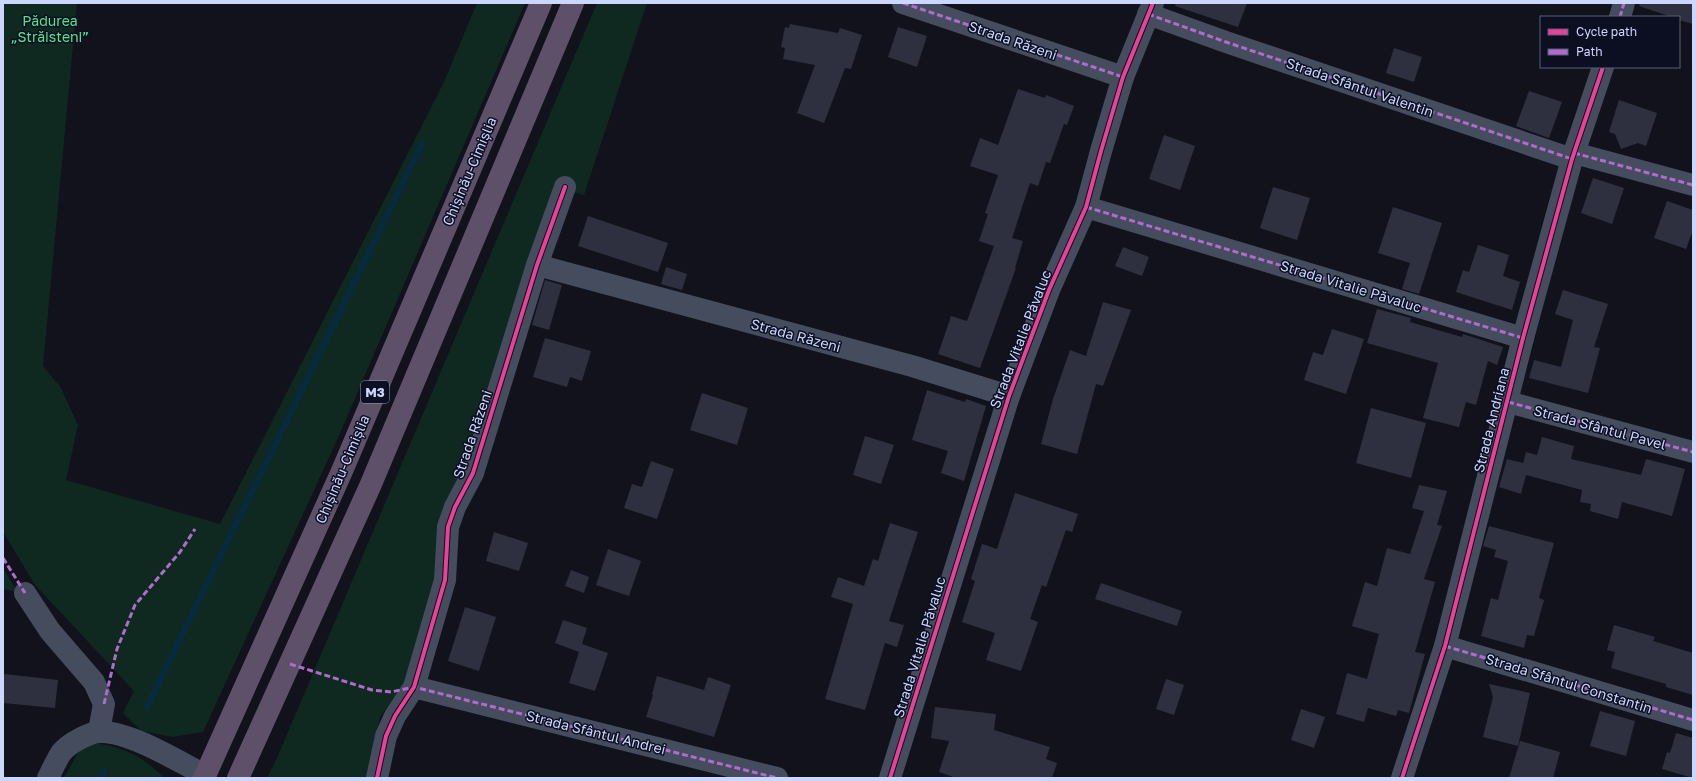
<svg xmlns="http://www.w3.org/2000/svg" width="1696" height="781" font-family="'Golos Text',sans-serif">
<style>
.green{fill:#0f2820}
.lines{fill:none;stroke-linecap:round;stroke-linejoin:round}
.stream{stroke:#072b3d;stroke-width:7}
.building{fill:#2e303f}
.minor{stroke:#454c5d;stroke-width:22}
.highway{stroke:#5f506a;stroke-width:22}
.quiet{stroke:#b06ccc;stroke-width:3;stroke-dasharray:6 3;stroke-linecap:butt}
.cycleway-casing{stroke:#0c0f21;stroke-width:6}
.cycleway{stroke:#ea4096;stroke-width:4}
.labels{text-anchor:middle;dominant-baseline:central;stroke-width:3;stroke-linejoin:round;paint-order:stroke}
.shield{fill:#0c0f21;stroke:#929bbc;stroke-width:1}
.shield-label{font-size:13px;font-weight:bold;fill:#ccd7ff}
.park-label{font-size:14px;fill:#52e590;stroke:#0c0f21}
.street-label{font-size:14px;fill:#ccd7ff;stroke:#0c0f21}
</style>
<rect width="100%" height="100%" fill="#11121c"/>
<g class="green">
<polygon points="3,3 77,3 43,366 61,388 78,425 66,480 220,524 443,84 477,3 525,3 338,438 203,732 173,737 141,731 123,713 134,691 35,585 3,532"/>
<polygon points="597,3 647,3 584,195 555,188 505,331 438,581 406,681 380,717 367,778 267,778 277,758"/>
<polygon points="3,569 18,592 3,589"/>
<path d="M90,743C121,745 143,756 164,778H64L80,749Z"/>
</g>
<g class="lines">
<g class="stream">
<polyline points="147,707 422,144"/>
<polyline points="101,778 104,771"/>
</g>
</g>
<g class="building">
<polygon points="1176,3 1247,3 1238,27 1175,6"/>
<polygon points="1640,3 1693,3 1693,24 1679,20 1679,17 1672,17 1639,6"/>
<polygon points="790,24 838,33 840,28 862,35 851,69 845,68 824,123 797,113 815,65 783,59 785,48 781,47 785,27 789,28"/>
<polygon points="898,27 927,36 917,67 888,57"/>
<polygon points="1394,48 1422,57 1414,82 1386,73"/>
<polygon points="1018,89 1045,98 1046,95 1074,106 1067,125 1064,124 1050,163 1046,162 1038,186 1030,183 1012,238 1023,241 1015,268 1016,268 980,368 938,354 951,316 967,321 994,246 979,241 988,214 985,213 998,175 970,166 980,138 998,145"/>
<polygon points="1529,91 1562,102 1549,138 1516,126"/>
<polygon points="1619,100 1657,113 1646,146 1638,143 1621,149 1615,134 1609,132"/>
<polygon points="1164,135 1195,146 1180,190 1149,179"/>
<polygon points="1593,178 1624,188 1612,224 1581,213"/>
<polygon points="1273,187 1310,198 1297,240 1260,228"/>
<polygon points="1667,201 1693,210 1693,230 1686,249 1654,238"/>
<polygon points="1393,207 1442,223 1419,294 1402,289 1410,263 1378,253"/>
<polygon points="588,216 668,243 658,272 578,246"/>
<polygon points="1478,245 1509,255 1503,276 1520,282 1512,310 1456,292 1463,270 1469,272"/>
<polygon points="1123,247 1149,257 1142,276 1115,266"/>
<polygon points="666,267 687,274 682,290 661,284"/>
<polygon points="545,280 562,285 549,330 532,325"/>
<polygon points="1563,290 1608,304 1594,347 1600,348 1588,393 1529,378 1534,360 1561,367 1573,320 1555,314"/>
<polygon points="1103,302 1131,310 1103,386 1096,384 1077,454 1041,444 1053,399 1070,350 1086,356"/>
<polygon points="1377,309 1411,318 1410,322 1462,337 1463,334 1503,347 1497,365 1488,361 1476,405 1466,402 1459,427 1423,418 1438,363 1367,343"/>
<polygon points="1332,329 1364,339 1346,394 1304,380 1313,352 1323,355"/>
<polygon points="545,338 591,351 582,381 570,377 567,387 533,377"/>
<polygon points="927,390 965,402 966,399 986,406 964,481 941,473 948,451 912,440"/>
<polygon points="702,393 748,408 737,445 690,430"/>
<polygon points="1371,408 1426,423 1411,478 1356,463"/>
<polygon points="865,436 894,445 881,484 853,475"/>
<polygon points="1542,437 1574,446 1571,459 1641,475 1646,459 1685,469 1672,516 1622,502 1618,519 1590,511 1591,504 1580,502 1582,490 1526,475 1521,494 1499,487 1507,459 1523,463 1526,452 1537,455"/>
<polygon points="651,461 674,469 657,519 624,508 632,484 642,487"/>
<polygon points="1419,485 1447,491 1437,525 1442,526 1424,579 1435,582 1415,652 1425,654 1409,713 1398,710 1396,716 1368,708 1364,722 1336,714 1347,673 1367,679 1379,634 1352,626 1365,582 1377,586 1387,548 1410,554 1424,511 1412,508"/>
<polygon points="1015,493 1078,514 1072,532 1066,530 1046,587 1042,585 1030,619 1038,622 1021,671 986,660 995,633 962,622 975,581 971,579 982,544 997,549"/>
<polygon points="890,523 918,532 889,621 904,625 897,647 885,643 865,710 825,699 853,604 831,597 838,577 864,586 873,559 878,561"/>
<polygon points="1489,526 1554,543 1539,598 1544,600 1534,636 1527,635 1524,648 1481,636 1491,598 1498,600 1508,561 1494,557 1496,550 1483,546"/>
<polygon points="494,532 528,543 519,571 486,561"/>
<polygon points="608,549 641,561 629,596 596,585"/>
<polygon points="571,570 589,577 584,593 565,586"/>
<polygon points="1101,583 1182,611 1177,626 1095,599"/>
<polygon points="465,607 496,617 479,671 448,661"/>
<polygon points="563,620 587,628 582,644 608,653 595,691 569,683 579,652 555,643"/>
<polygon points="1614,625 1655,637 1653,641 1693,653 1693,695 1666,687 1666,684 1611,668 1615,652 1607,650"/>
<polygon points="4,674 58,680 55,708 3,703"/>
<polygon points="657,676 704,690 708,677 731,685 714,737 646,717 653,695 652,694"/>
<polygon points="1166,679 1184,685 1174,715 1156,709"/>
<polygon points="1489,684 1530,693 1518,746 1483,737 1493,697"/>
<polygon points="935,707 996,714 994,730 1050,747 1046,759 1057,763 1052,778 956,778 939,772 949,741 931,738"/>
<polygon points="1301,709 1325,717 1314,748 1291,740"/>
<polygon points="1600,711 1635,721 1626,756 1590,746"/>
<polygon points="1676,733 1693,738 1693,778 1662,769 1667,752 1670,753"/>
<polygon points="1520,741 1560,752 1553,778 1509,778"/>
</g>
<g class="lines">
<g class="minor">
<polyline points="903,3 1123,77"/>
<polyline points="1148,14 1226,42 1572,159"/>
<polyline points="1620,17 1624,3"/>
<polyline points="1574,153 1693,185"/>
<polyline points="1086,207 1523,338"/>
<polyline points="537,265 912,366 1009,396"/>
<polyline points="1508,402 1693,452"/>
<polyline points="25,593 50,631 94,682 104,704 99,731"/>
<polyline points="1445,646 1693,720"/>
<polyline points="414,687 777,778"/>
<path d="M48,778C52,770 56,761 61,753C68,744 89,732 101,732C129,731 179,762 205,775"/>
<polyline points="377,778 386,736 395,716 414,687 445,580 448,527 455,507 473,473 537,265 565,187"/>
<polyline points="890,778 1009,396 1049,290 1086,207 1101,151 1123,77 1153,3"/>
<polyline points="1402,778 1445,646 1523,338 1572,159 1603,67"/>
</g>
<g class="highway">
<polyline points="204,778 342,471 541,3"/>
<polyline points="238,778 371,484 573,3"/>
</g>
<g class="quiet">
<polyline points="903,3 1123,77"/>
<polyline points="1148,14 1226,42 1572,159"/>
<polyline points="1620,17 1624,3"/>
<polyline points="1574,153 1693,185"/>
<polyline points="1086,207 1523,338"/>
<polyline points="1508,402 1693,452"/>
<polyline points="3,558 25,593"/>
<polyline points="1445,646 1693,720"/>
<polyline points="290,664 372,690 391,692 414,687 777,778"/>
<polyline points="104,704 117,649 135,605 180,552 195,529"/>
</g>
<g class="cycleway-casing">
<g id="cycleway">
<polyline points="377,778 386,736 395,716 414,687 445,580 448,527 455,507 473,473 537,265 565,187"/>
<polyline points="890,778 1009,396 1049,290 1086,207 1101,151 1123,77 1153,3"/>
<polyline points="1402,778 1445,646 1523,338 1572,159 1603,67"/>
</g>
</g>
<use href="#cycleway" class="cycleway"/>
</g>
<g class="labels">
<rect class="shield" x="361" y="381" width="28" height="22" rx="3"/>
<g class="shield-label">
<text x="375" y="392">M3</text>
</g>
<g class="park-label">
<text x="50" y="20">Pădurea<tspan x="50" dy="16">„Străisteni”</tspan></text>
</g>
<g class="street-label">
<text transform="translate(1013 40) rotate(19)">Strada Răzeni</text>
<text transform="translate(1360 87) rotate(19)">Strada Sfântul Valentin</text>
<text transform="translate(469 171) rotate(-67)">Chișinău-Cimișlia</text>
<text transform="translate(1351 286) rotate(17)">Strada Vitalie Păvaluc</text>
<text transform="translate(796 335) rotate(15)">Strada Răzeni</text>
<text transform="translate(1020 339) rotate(-69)">Strada Vitalie Păvaluc</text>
<text transform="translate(1491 420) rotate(-76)">Strada Andriana</text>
<text transform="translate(1600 427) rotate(15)">Strada Sfântul Pavel</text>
<text transform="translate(472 434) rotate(-71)">Strada Răzeni</text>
<text transform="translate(342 469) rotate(-67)">Chișinău-Cimișlia</text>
<text transform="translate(919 647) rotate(-73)">Strada Vitalie Păvaluc</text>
<text transform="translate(1569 683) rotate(17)">Strada Sfântul Constantin</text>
<text transform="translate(596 732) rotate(14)">Strada Sfântul Andrei</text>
</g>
</g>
<rect width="1696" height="781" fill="none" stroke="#ccd7ff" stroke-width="8"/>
<rect x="1540" y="16" width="140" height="52" fill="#0c0f21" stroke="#595f7a"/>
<rect x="1548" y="29" width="20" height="6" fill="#ea4096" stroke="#595f7a"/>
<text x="1576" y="36" font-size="12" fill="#ccd7ff">Cycle path</text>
<rect x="1548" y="49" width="20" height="6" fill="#b06ccc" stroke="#595f7a"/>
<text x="1576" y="56" font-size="12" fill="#ccd7ff">Path</text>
</svg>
